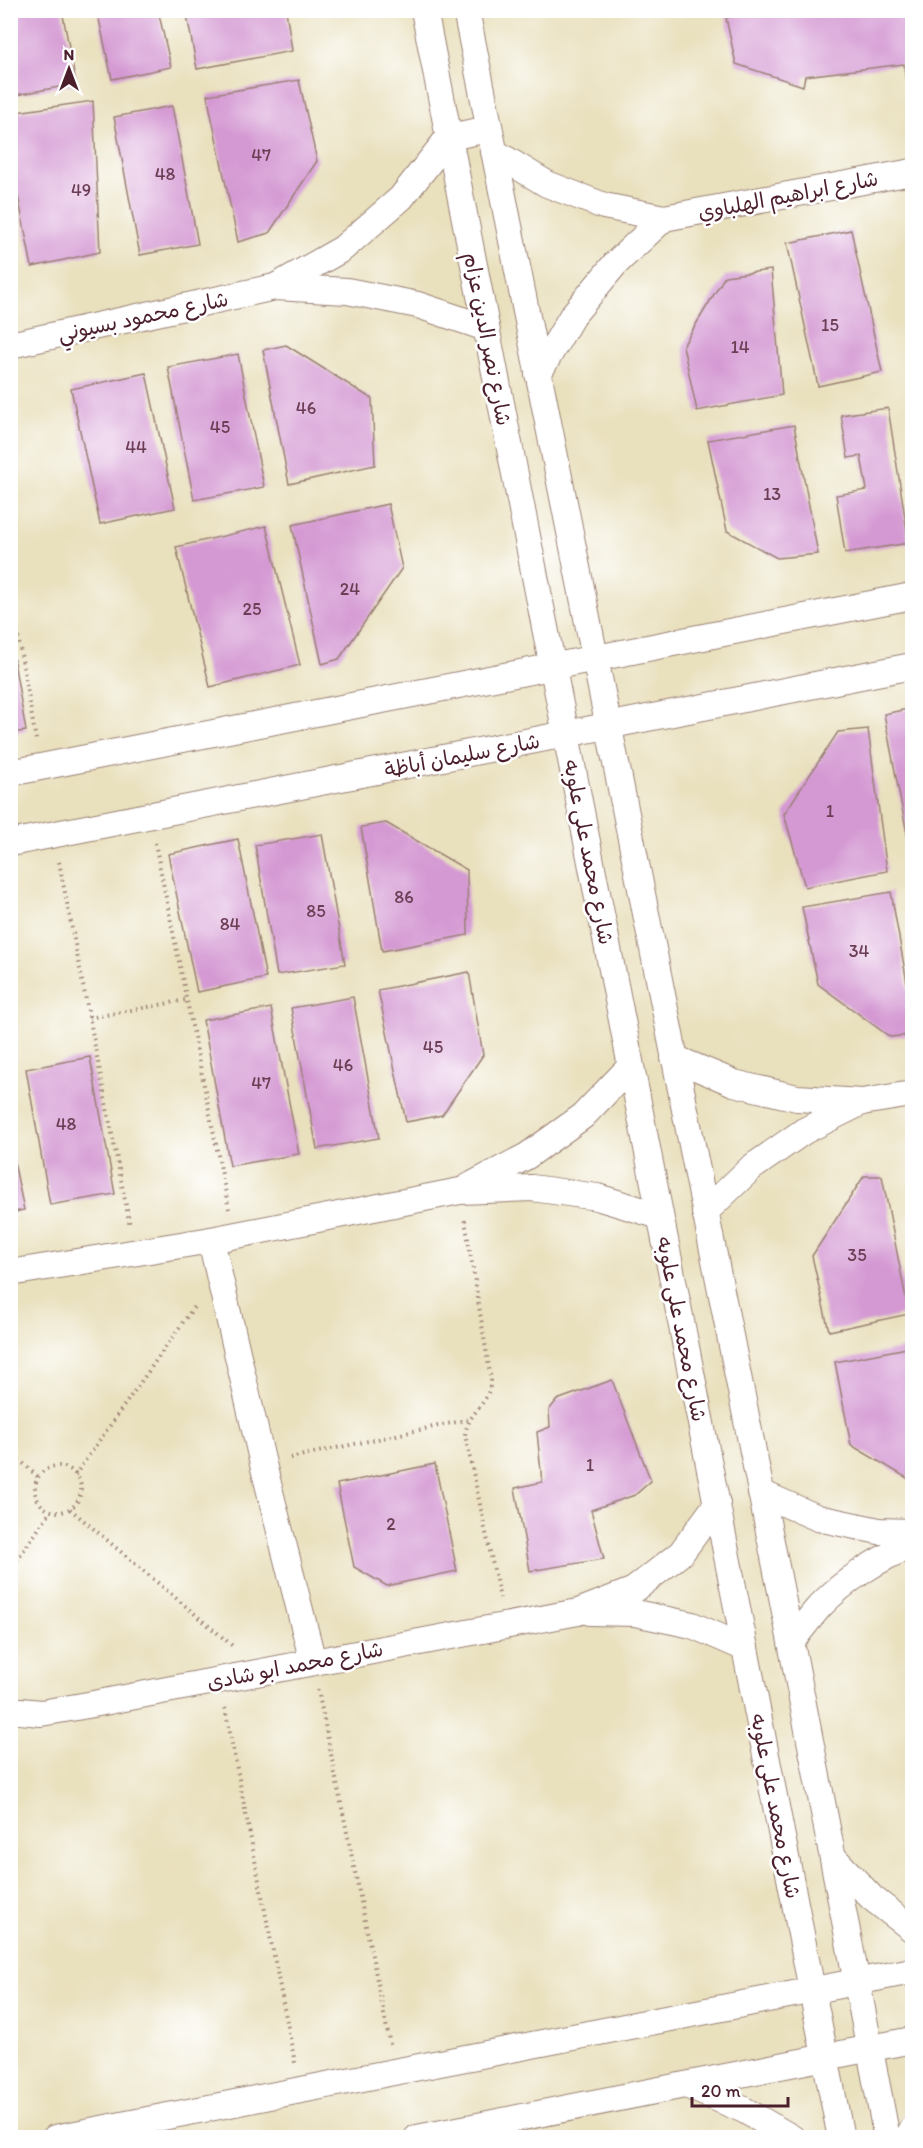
<svg xmlns="http://www.w3.org/2000/svg" width="923" height="2148" font-family="Itim,'Playpen Sans Arabic',sans-serif">
<style>
.building{fill:#d499d3}
.lines{fill:none;stroke-linecap:round;stroke-linejoin:round}
.street-casing{stroke:#9a8074;stroke-width:28}
.path{stroke:#9a8074;stroke-width:4;stroke-dasharray:1.5 4.5;stroke-linecap:butt}
.street{stroke:#fff;stroke-width:26}
.labels{text-anchor:middle;dominant-baseline:central;stroke-width:5;stroke-linejoin:round;paint-order:stroke}
.number-label{font-size:18px;fill:#6c3e55}
.street-label{font-size:21px;fill:#4a1f2b;stroke:#fff}
</style>
<rect width="100%" height="100%" fill="#fff"/>
<filter id="ink" filterUnits="userSpaceOnUse"><feTurbulence type="fractalNoise" baseFrequency=".0167" numOctaves="2"/><feDisplacementMap in="SourceGraphic" scale="12" xChannelSelector="R" yChannelSelector="G"/><feConvolveMatrix kernelMatrix="1 2 1 2 8 2 1 2 1" color-interpolation-filters="sRGB"/></filter>
<filter id="wash" filterUnits="userSpaceOnUse"><feTurbulence type="fractalNoise" baseFrequency=".008" numOctaves="4" result="noise"/><feDisplacementMap in="SourceGraphic" scale="24" xChannelSelector="R" yChannelSelector="G"/><feGaussianBlur stdDeviation="1.35" result="paint"/><feColorMatrix in="noise" values="0 0 0 0 0 0 0 0 0 0 0 0 0 0 0 0 0 1.4 0 .05"/><feComposite in="paint" operator="in"/></filter>
<g filter="url(#wash)">
<rect width="100%" height="100%" fill="#e9e0bd"/>
<g id="blocks">
<g class="building">
<polygon points="10,10 62,10 76,84 10,96"/>
<polygon points="97,10 158,10 171,67 112,79"/>
<polygon points="186,10 286,10 292,51 197,69"/>
<polygon points="767,10 912,10 912,76 905,77 904,64 805,76 803,86 736,64 726,18"/>
<polygon points="299,80 317,161 269,233 238,242 207,95"/>
<polygon points="93,101 100,252 32,267 10,155 10,113"/>
<polygon points="172,106 198,244 140,255 114,117"/>
<polygon points="851,230 882,372 818,386 787,243"/>
<polygon points="771,270 782,395 697,411 683,346 725,276"/>
<polygon points="286,345 372,399 375,465 289,484 263,350"/>
<polygon points="238,354 264,487 194,500 168,367"/>
<polygon points="146,373 175,508 100,524 71,389"/>
<polygon points="888,408 909,543 845,553 836,495 867,490 861,456 848,458 841,415"/>
<polygon points="794,425 818,554 777,558 727,531 708,440"/>
<polygon points="388,504 402,568 339,659 322,664 292,525"/>
<polygon points="266,526 300,665 210,687 176,547"/>
<polygon points="10,638 26,731 10,733"/>
<polygon points="912,708 912,855 911,855 884,714"/>
<polygon points="868,729 887,871 805,887 784,814 838,732"/>
<polygon points="386,823 467,870 468,935 382,951 361,827"/>
<polygon points="322,834 345,964 277,975 255,845"/>
<polygon points="238,839 266,978 197,992 168,854"/>
<polygon points="891,892 912,1011 912,1035 890,1037 818,984 802,907"/>
<polygon points="469,972 483,1055 442,1115 406,1122 378,990"/>
<polygon points="353,997 379,1138 317,1149 291,1008"/>
<polygon points="271,1008 299,1154 230,1166 203,1020"/>
<polygon points="90,1057 115,1194 50,1205 26,1069"/>
<polygon points="10,1142 24,1210 10,1213"/>
<polygon points="864,1176 882,1176 909,1314 829,1331 812,1256"/>
<polygon points="912,1347 912,1481 851,1445 835,1362"/>
<polygon points="612,1380 651,1481 635,1495 591,1510 604,1559 530,1571 515,1488 542,1482 537,1432 550,1427 549,1410 557,1400"/>
<polygon points="435,1464 457,1571 387,1586 354,1567 337,1484"/>
</g>
</g>
</g>
<g filter="url(#ink)">
<use href="#blocks" fill-opacity="0" stroke="#9a8074" stroke-width="1.5"/>
<g class="lines">
<g class="street-casing">
<g id="street">
<polyline points="424,10 841,2138"/>
<polyline points="466,10 791,1642 887,2138"/>
<polyline points="494,152 547,184 604,206 664,218 912,172"/>
<polyline points="275,287 342,249 401,198 449,137 489,129"/>
<polyline points="10,345 275,287 347,291 418,305 486,328"/>
<polyline points="538,374 572,316 615,264 664,218"/>
<polyline points="10,773 912,596"/>
<polyline points="10,843 912,666"/>
<polyline points="674,1058 734,1083 797,1098 862,1102 912,1094"/>
<polyline points="468,1187 527,1156 583,1116 630,1067"/>
<polyline points="705,1212 751,1168 804,1131 862,1102"/>
<polyline points="211,1240 263,1464 313,1662"/>
<polyline points="10,1273 211,1240 460,1191 532,1188 597,1197 660,1216"/>
<polyline points="761,1493 818,1518 879,1531 912,1532"/>
<polyline points="590,1612 635,1613 692,1625 745,1648"/>
<path d="M791,1642C801,1630 810,1617 820,1606C845,1580 879,1558 912,1545"/>
<polyline points="10,1710 41,1713 88,1705 578,1612 634,1590 681,1553 717,1504"/>
<polyline points="833,1857 872,1898 912,1929"/>
<polyline points="686,2085 744,2110 792,2138"/>
<polyline points="55,2138 912,1971"/>
<polyline points="417,2138 912,2040"/>
<polyline points="908,2138 912,2129"/>
</g>
</g>
<g class="path">
<polyline points="10,590 36,740"/>
<polyline points="155,843 229,1209"/>
<polyline points="59,862 130,1226"/>
<polyline points="89,1018 186,1000"/>
<path d="M465,1220L491,1380C489,1406 468,1411 465,1435L500,1598"/>
<polyline points="10,1451 38,1477"/>
<polyline points="290,1458 470,1419"/>
<circle cx="58" cy="1489" r="23"/>
<polyline points="75,1475 196,1304"/>
<polyline points="70,1509 234,1647"/>
<polyline points="10,1570 51,1511"/>
<polyline points="318,1690 390,2044"/>
<polyline points="225,1708 295,2063"/>
</g>
<use href="#street" class="street"/>
</g>
</g>
<g class="labels">
<g class="number-label">
<text x="261" y="155">47</text>
<text x="165" y="174">48</text>
<text x="81" y="190">49</text>
<text x="830" y="325">15</text>
<text x="740" y="347">14</text>
<text x="306" y="408">46</text>
<text x="220" y="427">45</text>
<text x="136" y="447">44</text>
<text x="772" y="494">13</text>
<text x="350" y="589">24</text>
<text x="252" y="609">25</text>
<text x="830" y="811">1</text>
<text x="404" y="897">86</text>
<text x="316" y="911">85</text>
<text x="230" y="924">84</text>
<text x="859" y="951">34</text>
<text x="433" y="1047">45</text>
<text x="343" y="1065">46</text>
<text x="261" y="1083">47</text>
<text x="66" y="1124">48</text>
<text x="857" y="1255">35</text>
<text x="590" y="1465">1</text>
<text x="391" y="1524">2</text>
</g>
<g class="street-label">
<text transform="translate(788 195) rotate(-11)">شارع ابراهيم الهلباوي</text>
<text transform="translate(143 316) rotate(-12)">شارع محمود بسيوني</text>
<text transform="translate(488 339) rotate(79)">شارع نصر الدين عزام</text>
<text transform="translate(462 755) rotate(-11)">شارع سليمان أباظة</text>
<text transform="translate(589 852) rotate(79)">شارع محمد على علوبه</text>
<text transform="translate(682 1329) rotate(79)">شارع محمد على علوبه</text>
<text transform="translate(295 1665) rotate(-11)">شارع محمد ابو شادى</text>
<text transform="translate(776 1806) rotate(79)">شارع محمد على علوبه</text>
</g>
</g>
<rect width="923" height="2148" fill="none" stroke="#fff" stroke-width="36"/>
<g transform="translate(69 69)" stroke="#ffffff" stroke-width="4.5" paint-order="stroke">
<path d="M0-4.5L10 22L0 15L-10 22Z" fill="#4a1f2b"/>
<text y="-9" font-size="16" font-weight="bold" text-anchor="middle" fill="#4a1f2b">N</text>
</g>
<path d="M692 2097v9h96v-9" fill="none" stroke="#4a1f2b" stroke-width="3"/>
<text x="701" y="2097" font-size="18" fill="#4a1f2b" stroke="#ffffff" stroke-width="4.5" paint-order="stroke">20 m</text>
</svg>
